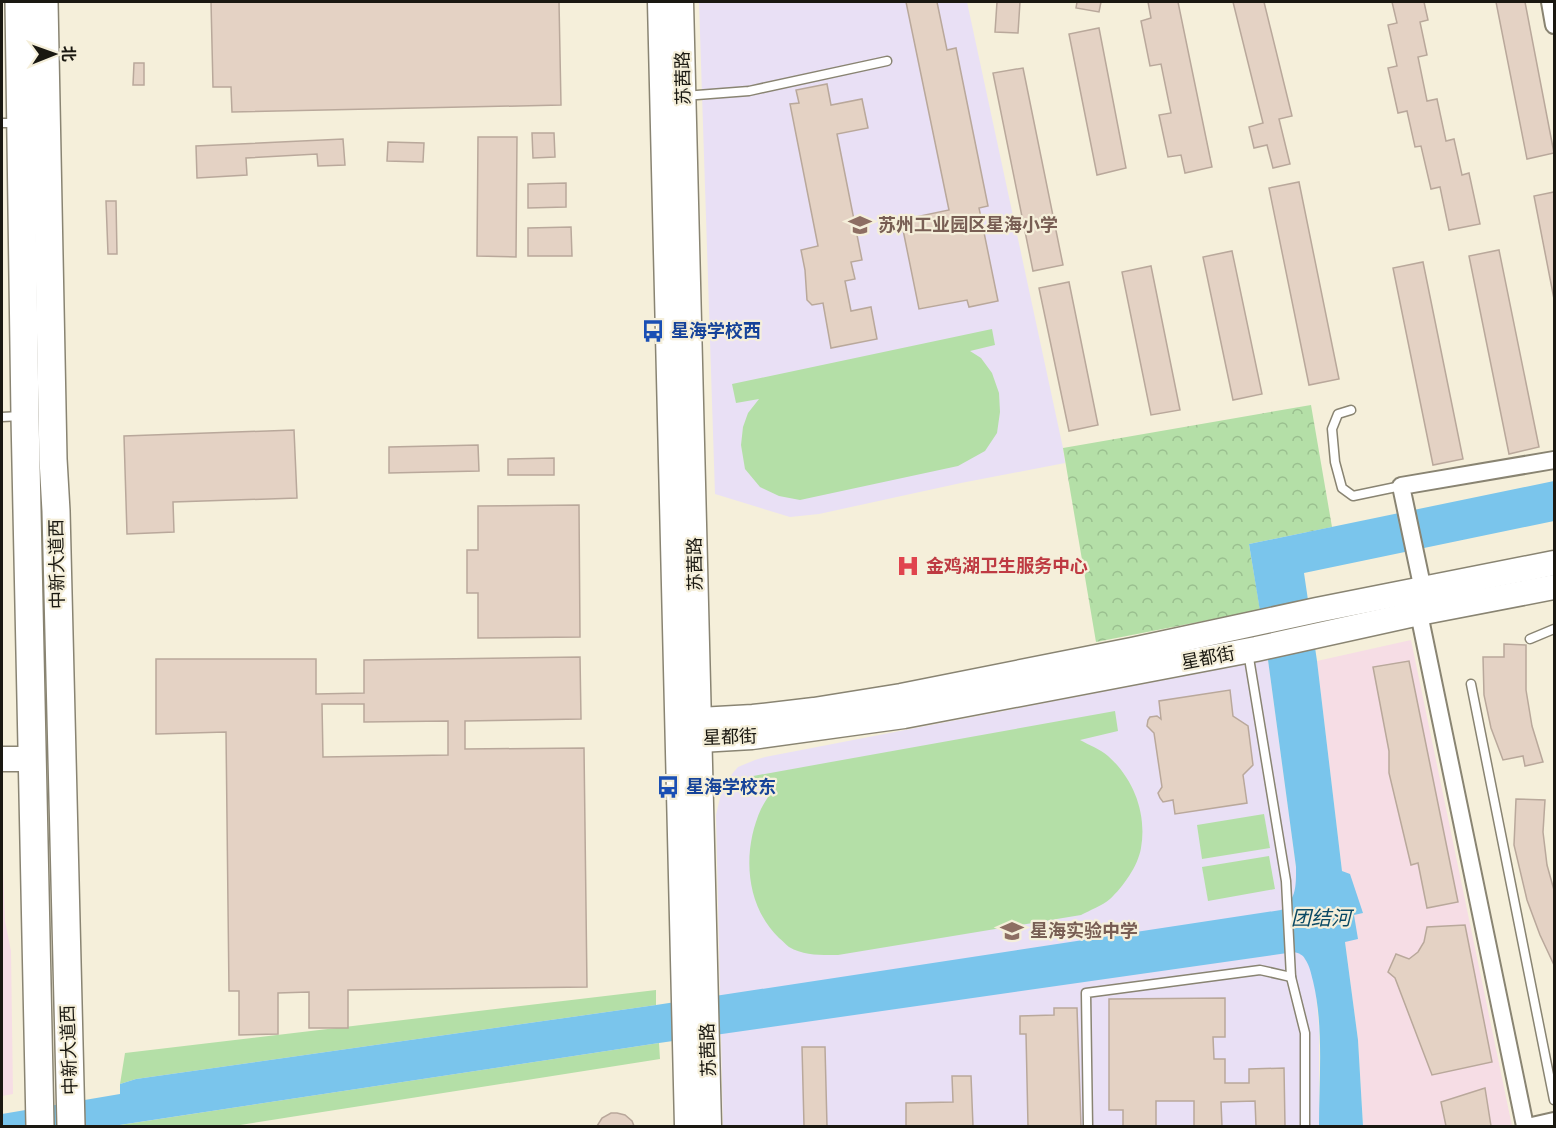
<svg xmlns="http://www.w3.org/2000/svg" width="1556" height="1128" font-family="Signika,'Noto Sans SC',sans-serif">
<style>
.commercial{fill:#f6dde5}
.education{fill:#e9e0f5}
.green{fill:#b4dfa7}
.park{fill:url(#park-crowns)}
.water{fill:#7ac5ec}
.building{fill:#e4d2c4;stroke:#b9a89b;stroke-width:1.5;fill-rule:evenodd}
.lines{fill:none;stroke-linecap:round;stroke-linejoin:round}
.lane-casing{stroke:#898472;stroke-width:11}
.street-casing{stroke:#898472;stroke-width:20}
.secondary-casing{stroke:#898472;stroke-width:27}
.primary-casing{stroke:#898472;stroke-width:30}
.lane{stroke:#fff;stroke-width:8}
.street{stroke:#fff;stroke-width:16}
.secondary{stroke:#fff;stroke-width:24}
.primary{stroke:#fff;stroke-width:27}
.labels{text-anchor:middle;dominant-baseline:central;stroke-width:4.5;stroke-linejoin:round;paint-order:stroke}
.street-label{font-size:18px;fill:#1a1811;stroke:#f5efda}
.education-label{font-size:18px;font-weight:bold;fill:#785e54;stroke:#f5efda;text-anchor:start}
.transit-label{font-size:18px;font-weight:bold;fill:#164399;stroke:#f5efda;text-anchor:start}
.health-label{font-size:18px;font-weight:bold;fill:#be3a42;stroke:#f5efda;text-anchor:start}
.water-label{font-size:20px;font-style:italic;fill:#0a4964;stroke:#f5efda}
</style>
<defs>
<pattern id="park-crowns" width="20" height="18" patternUnits="userSpaceOnUse" patternTransform="scale(1.5)"><rect width="20" height="18" fill="#b4dfa7"/><path d="M2 6a3 3 0 1 1 6 0M12 15a3 3 0 1 1 6 0" fill="none" stroke="#9abf8f"/></pattern>
</defs>
<rect width="100%" height="100%" fill="#f5efda"/>
<g class="commercial">
<polygon points="1411,640 1512,1126 1363,1126 1358,1040 1345,942 1354,914 1363,913 1342,871 1317,661"/>
<polygon points="2,844 5,921 11,951 13,1094 2,1096"/>
</g>
<g class="education">
<polygon points="699,2 967,2 1063,448 1065,463 961,483 819,514 790,517 715,494"/>
<polygon points="1268,660 1296,867 1316,995 1319,1029 1319,1126 723,1126 716,815 722,789 732,774 738,767 755,760 765,757"/>
</g>
<g class="green">
<polygon points="992,329 995,345 970,351 981,358 992,373 999,393 1000,412 997,433 985,451 958,466 800,500 779,496 760,487 745,469 741,445 743,427 748,413 759,399 736,403 732,384"/>
<path d="M1115,711L1118,731L1080,740C1089,745 1100,749 1108,756C1134,779 1147,814 1141,848C1138,866 1123,887 1110,899C1102,906 1090,910 1081,915L838,955C822,955 804,956 789,947C786,945 782,940 779,938C745,905 742,851 761,809C765,801 771,793 775,786L754,788L753,776Z"/>
<polygon points="1264,814 1270,848 1202,859 1197,825"/>
<polygon points="1269,856 1275,889 1208,901 1202,867"/>
<polygon points="656,990 656,1005 136,1079 120,1084 125,1053"/>
<polygon points="659,1043 660,1059 234,1126 120,1126 120,1125"/>
</g>
<polygon class="park" points="1311,405 1332,527 1249,544 1260,610 1096,642 1063,448"/>
<path class="water" d="M1554,481V521L1304,573L1317,661L1342,871L1350,874L1363,913L1354,915L1358,939L1345,942L1358,1040L1363,1126H1319C1319,1080 1324,1026 1313,981C1311,974 1310,966 1305,959C1303,955 1299,953 1294,952L659,1043L113,1126H2V1114L120,1094V1084L136,1079L656,1005L1281,910C1297,900 1296,884 1296,867L1268,660L1249,544Z"/>
<g class="building">
<polygon points="211,2 559,2 561,105 232,112 231,87 213,87"/>
<polygon points="906,2 937,2 947,50 956,48 988,206 979,208 998,301 969,307 967,300 919,309 901,220 949,210"/>
<polygon points="997,2 1020,2 1018,33 995,32"/>
<polygon points="1077,2 1101,2 1099,12 1076,8"/>
<polygon points="1148,2 1178,2 1212,167 1185,173 1181,155 1168,157 1159,115 1171,113 1161,64 1150,66 1141,21 1151,18"/>
<polygon points="1233,2 1264,2 1292,116 1279,119 1290,164 1273,168 1267,145 1254,148 1249,127 1263,123"/>
<polygon points="1392,2 1424,2 1428,20 1420,22 1427,55 1418,57 1427,101 1437,99 1446,141 1454,139 1462,175 1469,173 1480,224 1449,230 1440,187 1431,189 1421,146 1415,147 1407,111 1398,113 1388,68 1397,66 1388,25 1397,23"/>
<polygon points="1496,2 1525,2 1554,153 1527,159"/>
<polygon points="1099,28 1126,168 1097,175 1069,34"/>
<polygon points="134,63 144,63 144,85 133,85"/>
<polygon points="1023,68 1063,265 1033,271 993,73"/>
<polygon points="827,84 831,105 862,99 868,128 837,134 862,260 851,262 855,279 845,281 851,311 871,307 877,339 831,348 823,303 812,305 807,300 805,270 801,250 818,246 790,104 799,103 796,90"/>
<polygon points="532,133 554,133 555,157 533,158"/>
<polygon points="478,137 517,137 516,257 477,256"/>
<polygon points="343,139 345,165 318,166 317,154 246,158 247,175 197,178 196,146"/>
<polygon points="388,142 424,143 423,162 387,161"/>
<polygon points="1299,182 1339,379 1309,385 1269,188"/>
<polygon points="566,183 566,207 528,208 528,184"/>
<polygon points="1554,192 1554,299 1534,196"/>
<polygon points="106,201 116,201 117,254 108,254"/>
<polygon points="571,227 572,256 528,256 528,228"/>
<polygon points="1499,250 1539,447 1509,454 1469,256"/>
<polygon points="1232,251 1262,394 1233,400 1203,257"/>
<polygon points="1423,262 1463,459 1433,465 1393,268"/>
<polygon points="1151,266 1180,410 1151,415 1122,272"/>
<polygon points="1069,282 1098,425 1069,431 1039,288"/>
<polygon points="294,430 297,498 173,502 174,532 127,534 124,436"/>
<polygon points="478,445 479,471 389,473 389,447"/>
<polygon points="554,458 554,475 508,475 508,459"/>
<polygon points="579,505 580,637 478,638 478,593 467,593 467,550 478,550 478,506"/>
<polygon points="1504,644 1526,645 1526,690 1532,726 1543,762 1525,766 1523,756 1503,760 1491,728 1484,695 1483,657 1504,657"/>
<path d="M580,657L581,719L465,721V749L584,748L587,987L348,990V1028H309V992L278,993V1034L239,1035V991H229L226,732L156,734V659H316V694L364,693V660ZM322,704H364V722L448,721V755L323,757Z"/>
<polygon points="1409,661 1458,902 1427,908 1418,863 1411,865 1389,773 1389,751 1373,667"/>
<polygon points="1230,690 1233,716 1248,726 1253,765 1243,775 1247,803 1175,814 1173,800 1163,802 1160,798 1158,793 1162,787 1154,733 1147,726 1148,720 1150,717 1157,716 1161,719 1159,701"/>
<polygon points="1516,799 1545,800 1543,832 1547,865 1554,890 1554,965 1540,935 1527,900 1514,845"/>
<polygon points="1465,925 1492,1062 1432,1075 1395,978 1388,972 1396,954 1409,959 1418,952 1424,942 1427,927"/>
<polygon points="1225,998 1225,1037 1213,1037 1214,1059 1225,1059 1225,1083 1249,1083 1249,1069 1284,1068 1285,1126 1256,1126 1255,1101 1221,1102 1222,1126 1194,1126 1194,1101 1156,1101 1156,1126 1123,1126 1123,1110 1109,1110 1109,999"/>
<polygon points="1054,1008 1077,1008 1081,1126 1028,1126 1026,1034 1020,1034 1020,1016 1054,1015"/>
<polygon points="802,1047 825,1047 827,1126 804,1126"/>
<polygon points="952,1076 971,1076 973,1126 906,1126 906,1103 953,1102"/>
<polygon points="1485,1088 1491,1126 1446,1126 1441,1102"/>
<polygon points="611,1113 617,1113 625,1115 632,1121 634,1126 597,1126 602,1118"/>
</g>
<g class="lines">
<g class="lane-casing">
<g id="lane">
<polyline points="684,96 749,91 887,61"/>
<polyline points="2,123 16,123"/>
<polyline points="1351,410 1338,414 1332,429 1335,462 1342,488 1353,496 1401,486"/>
<polyline points="2,417 21,416"/>
<polyline points="1530,639 1554,629"/>
<polyline points="1248,652 1286,881 1291,977 1305,1033 1305,1126"/>
<polyline points="1471,684 1554,1100"/>
<polyline points="1088,1126 1086,993 1260,970 1291,977"/>
</g>
</g>
<g class="street-casing">
<g id="street">
<polyline points="1550,2 1554,25"/>
<polyline points="1423,590 1401,486 1554,460"/>
<polyline points="1417,604 1525,1126"/>
<polyline points="1532,1126 1554,1121"/>
</g>
</g>
<g class="secondary-casing">
<g id="secondary">
<polyline points="660,2 687,1126"/>
<polyline points="681,2 709,1126"/>
<polyline points="686,727 699,720 753,717 814,710 901,696 1132,650 1317,610 1554,563"/>
<polyline points="686,734 700,740 752,737 904,716 1256,649 1419,613 1554,587"/>
<polyline points="2,759 33,759"/>
</g>
</g>
<g class="primary-casing">
<g id="primary">
<polyline points="19,2 25,416 40,1126"/>
<polyline points="44,2 53,459 56,511 71,1126"/>
</g>
</g>
<use href="#lane" class="lane"/>
<use href="#street" class="street"/>
<use href="#secondary" class="secondary"/>
<use href="#primary" class="primary"/>
</g>
<defs>
<g id="school-bare" transform="scale(1.8)"><path d="M0-5L7-2L0 1L-7-2ZM-4 1L0 2.5L4 1V4Q0 6-4 4Z" fill="#8d6e63" stroke="#f5efda" stroke-width="2.5" paint-order="stroke"/></g>
<g id="bus-bare" transform="scale(1.8)"><path d="M-5-6H5V4H4V6H2V4H-2V6H-4V4H-5ZM-3.5-4V0h7V-4ZM-3.5 1.2v1.5H-2V1.2ZM2 1.2v1.5H3.5V1.2Z" fill="#1a4fb4" stroke="#f5efda" stroke-width="2.5" paint-order="stroke"/></g>
<g id="hospital-bare" transform="scale(1.8)"><path d="M-5-5h3v3.5h4V-5h3V5h-3V1.5h-4V5h-3Z" fill="#e0444e" stroke="#f5efda" stroke-width="2.5" paint-order="stroke"/></g>
</defs>
<g fill-rule="evenodd">
<use href="#school-bare" x="860" y="225"/>
<use href="#bus-bare" x="653" y="331"/>
<use href="#hospital-bare" x="908" y="566"/>
<use href="#bus-bare" x="668" y="787"/>
<use href="#school-bare" x="1012" y="931"/>
</g>
<g class="labels">
<g class="street-label">
<text transform="translate(683 78) rotate(-91)">苏茜路</text>
<text transform="translate(57 564) rotate(-91)">中新大道西</text>
<text transform="translate(695 564) rotate(-91)">苏茜路</text>
<text transform="translate(1208 658) rotate(-11)">星都街</text>
<text transform="translate(730 737) rotate(-2)">星都街</text>
<text transform="translate(69 1050) rotate(-92)">中新大道西</text>
<text transform="translate(708 1050) rotate(-92)">苏茜路</text>
</g>
<g class="education-label">
<text x="878" y="225">苏州工业园区星海小学</text>
<text x="1030" y="931">星海实验中学</text>
</g>
<g class="transit-label">
<text x="671" y="331">星海学校西</text>
<text x="686" y="787">星海学校东</text>
</g>
<g class="health-label">
<text x="926" y="566">金鸡湖卫生服务中心</text>
</g>
<g class="water-label">
<text x="1321" y="918">团结河</text>
</g>
</g>
<rect width="1556" height="1128" fill="none" stroke="#1a1811" stroke-width="6"/>
<g transform="translate(54 54) rotate(89)" stroke="#f5efda" stroke-width="4.5" paint-order="stroke">
<path d="M0-4.5L10 22L0 15L-10 22Z" fill="#1a1811"/>
<text y="-9" font-size="16" font-weight="bold" text-anchor="middle" fill="#1a1811">北</text>
</g>
</svg>
